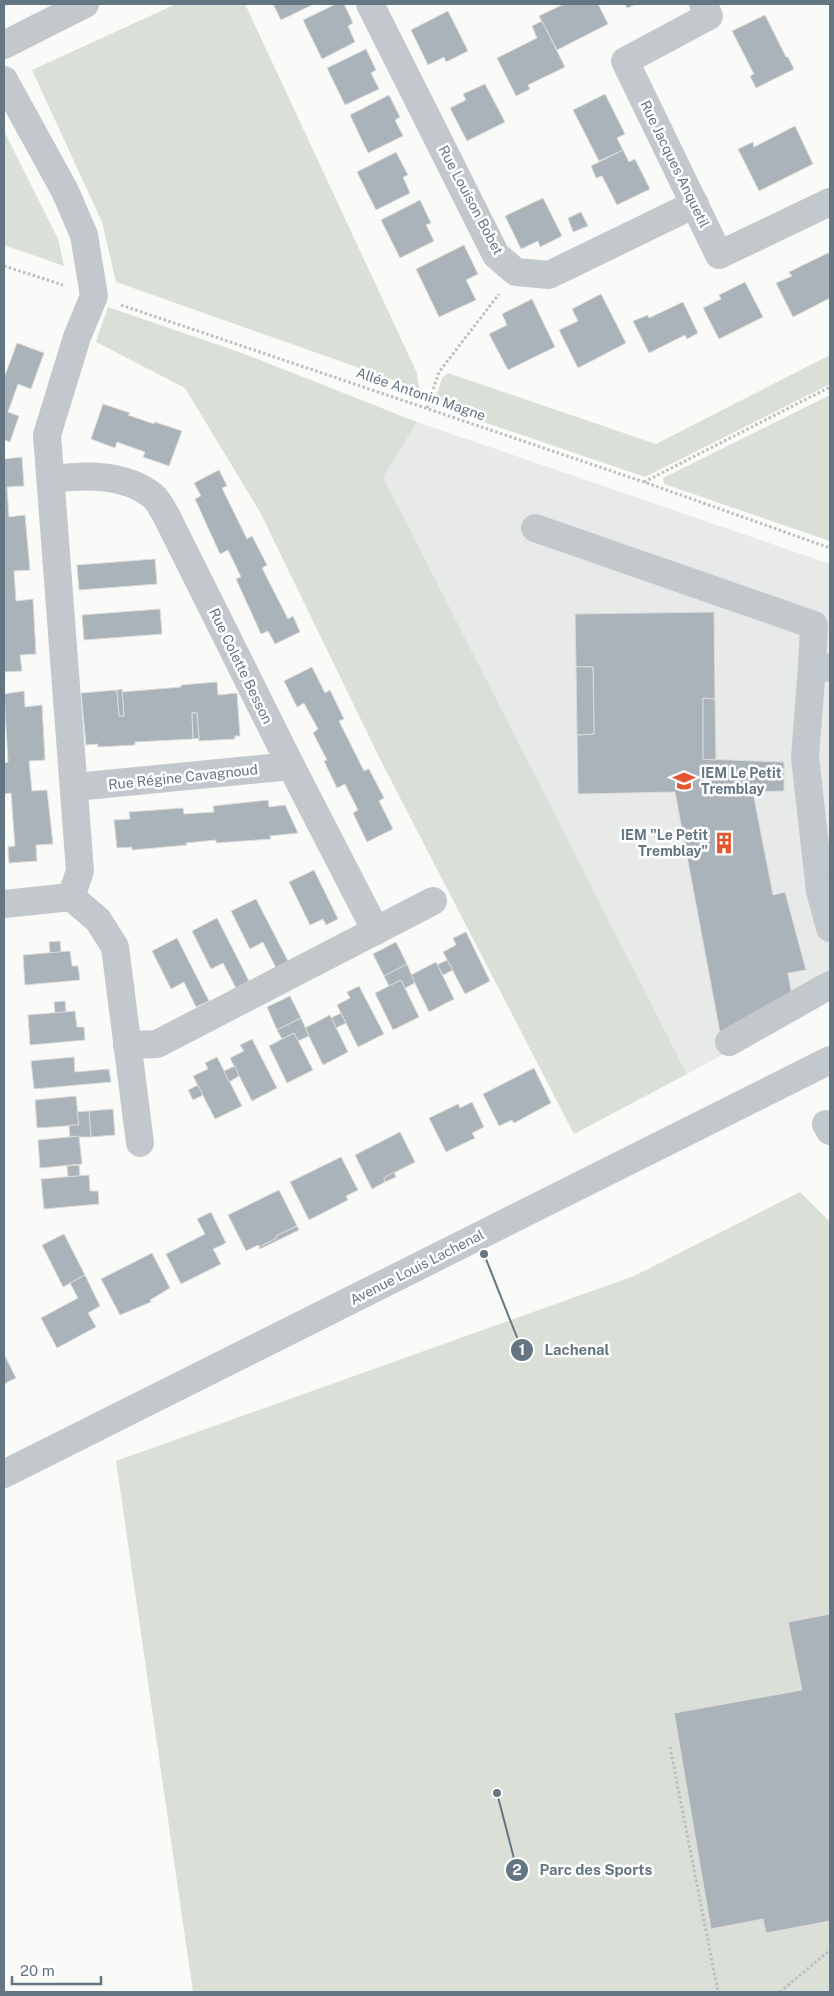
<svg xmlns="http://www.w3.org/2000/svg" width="834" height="1996" font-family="'Public Sans',sans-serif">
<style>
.built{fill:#e8e9e9}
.green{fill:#dadfd7}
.building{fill:#aab3b9;stroke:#dcdcda}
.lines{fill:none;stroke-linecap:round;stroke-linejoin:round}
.path{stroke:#bbbfc2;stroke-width:3;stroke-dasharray:2.5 2.5;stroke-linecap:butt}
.minor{stroke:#c3c8cc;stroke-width:28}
.labels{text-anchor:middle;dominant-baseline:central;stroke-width:5;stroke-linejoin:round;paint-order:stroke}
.street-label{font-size:14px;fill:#657683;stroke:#fff}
.poi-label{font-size:14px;font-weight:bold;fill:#657683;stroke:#fff;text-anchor:start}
.leader{fill:none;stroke:#657683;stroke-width:2}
.callout-dot{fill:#657683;stroke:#fff;stroke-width:2}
.mark-label{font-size:15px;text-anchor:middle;font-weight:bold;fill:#fff}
.callout-label{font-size:15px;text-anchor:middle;font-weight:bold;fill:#657683;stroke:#fff;stroke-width:5;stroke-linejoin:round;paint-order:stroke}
</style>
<rect width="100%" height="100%" fill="#fafaf8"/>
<polygon class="built" points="417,422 830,564 830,997 687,1074 382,477"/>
<g class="green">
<polygon points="176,4 245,4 417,373 419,389 116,282 102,222 32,70"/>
<polygon points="4,131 58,239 64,266 4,245"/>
<polygon points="108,307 242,353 417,422 383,477 687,1074 574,1134 381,761 260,512 185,388 96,342"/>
<polygon points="830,355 830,384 645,477 434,405 442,378 448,373 656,444"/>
<polygon points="830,395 830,541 664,484 663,478"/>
<polygon points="800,1192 830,1222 830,1992 193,1992 116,1461 634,1276"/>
</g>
<g class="building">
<polygon points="273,4 314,4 281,20"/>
<polygon points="336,4 344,4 353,23 348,26 355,42 322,59 303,20"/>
<polygon points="564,4 598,4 608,24 557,50 539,16"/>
<polygon points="625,4 636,4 627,8"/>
<polygon points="448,11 468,51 446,62 444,57 428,65 411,30"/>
<polygon points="765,15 786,57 788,57 794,69 756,88 750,76 754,74 732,31"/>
<polygon points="542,21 565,67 528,85 530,89 516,96 497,58 537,38 532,26"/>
<polygon points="366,49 376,70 371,73 379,89 345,105 327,68"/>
<polygon points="485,84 505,122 467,141 450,108 466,100 463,94"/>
<polygon points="605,94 625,134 617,138 623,150 599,161 573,110"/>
<polygon points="389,95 400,117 395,120 403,136 368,153 350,115"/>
<polygon points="795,126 813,164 759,191 738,149 753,142 754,147"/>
<polygon points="623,150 629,162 635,159 650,189 617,205 602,176 596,178 591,166"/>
<polygon points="396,152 408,175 403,177 410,193 376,210 357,172"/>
<polygon points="543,198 562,236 540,247 538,241 521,249 505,216"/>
<polygon points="420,200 431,223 426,225 434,241 400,258 381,220"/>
<polygon points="581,212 588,226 573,232 568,218"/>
<polygon points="464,245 478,274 466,280 476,300 439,317 416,269"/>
<polygon points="830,252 830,298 793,317 776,283 792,276 789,272"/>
<polygon points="745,282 763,317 719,339 703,308 721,299 719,295"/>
<polygon points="601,294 626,343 578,368 559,330 578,321 572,309"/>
<polygon points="532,299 555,347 508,370 489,334 507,325 502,314"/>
<polygon points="683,302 698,333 687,339 685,335 649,353 633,321 648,315 649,318"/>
<polygon points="17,343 44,353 31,389 18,384 8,412 19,416 10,442 4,440 4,378"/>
<polygon points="103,404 130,413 128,415 154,424 155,422 182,431 169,466 143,457 145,452 117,442 115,448 91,439"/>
<polygon points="22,457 24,486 7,487 9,517 25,515 30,570 14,571 16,601 33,599 36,654 20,655 22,671 4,672 4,459"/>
<polygon points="219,470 227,486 222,488 247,539 252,536 267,565 262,568 288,619 293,616 300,632 275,644 268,631 261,634 236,579 241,577 228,550 220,554 195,499 201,496 194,483"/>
<polygon points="155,559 157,584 79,590 77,565"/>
<polygon points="160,609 162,634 84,640 82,615"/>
<polygon points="714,612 715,699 703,698 703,759 784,762 784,791 753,792 773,895 785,892 806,970 788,973 793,1002 721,1038 675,792 578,794 577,735 594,734 593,667 576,667 575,614"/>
<polygon points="312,667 325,693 330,690 344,719 339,721 364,771 369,769 384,798 379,801 393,829 367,842 353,813 358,810 345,784 337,788 324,761 327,760 313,733 318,729 304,703 297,707 284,681"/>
<polygon points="576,667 593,667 594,734 577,735"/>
<polygon points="217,682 218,695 237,693 240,736 235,736 235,739 199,741 197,713 192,713 193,739 135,742 135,745 98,747 98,744 86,745 81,693 117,690 119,716 124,716 122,692 181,687 181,685"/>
<polygon points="122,689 124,716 119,716 117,690"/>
<polygon points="24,691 25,707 42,705 45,760 29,761 32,791 47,790 53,844 36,845 37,861 9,863 8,847 15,846 11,793 4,794 4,763 8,762 4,694"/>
<polygon points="703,698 715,699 716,760 703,759"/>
<polygon points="192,713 197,713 199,738 193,739"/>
<polygon points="268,800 269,807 285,805 298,833 270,836 271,839 216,843 216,840 186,843 187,845 132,850 132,847 117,848 114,820 130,819 129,812 183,808 184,814 214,812 213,806"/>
<polygon points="314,870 338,919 326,925 323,919 310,925 289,882"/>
<polygon points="256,899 288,961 276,968 263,942 250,949 231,911"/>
<polygon points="217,918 249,981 236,988 223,963 211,969 192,931"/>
<polygon points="466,932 490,981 465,994 443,952 456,945 453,938"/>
<polygon points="177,938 209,1001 196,1007 184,982 171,989 152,951"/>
<polygon points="60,941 61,952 50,953 49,942"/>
<polygon points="396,942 407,964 384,976 373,954"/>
<polygon points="70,951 72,966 78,966 80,980 25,985 23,955"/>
<polygon points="447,960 453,970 443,975 437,965"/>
<polygon points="436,962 454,999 429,1012 411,975"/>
<polygon points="407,964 415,983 405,988 401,980 389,986 384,976"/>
<polygon points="401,980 419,1017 393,1030 375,993"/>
<polygon points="359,986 384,1034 358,1047 337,1005 350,998 347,992"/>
<polygon points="290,996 301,1018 277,1030 267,1007"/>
<polygon points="65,1001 66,1012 55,1013 54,1002"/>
<polygon points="75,1011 77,1027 84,1027 85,1040 30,1045 28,1015"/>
<polygon points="341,1013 346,1023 336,1028 331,1018"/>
<polygon points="330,1015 348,1052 323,1065 305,1028"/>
<polygon points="301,1018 309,1036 298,1041 294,1033 282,1039 277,1030"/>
<polygon points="294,1033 313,1070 287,1083 269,1046"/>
<polygon points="252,1039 277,1088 252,1101 230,1058 244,1051 240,1045"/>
<polygon points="74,1057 75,1072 109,1069 111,1082 34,1089 31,1061"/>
<polygon points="217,1057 242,1106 215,1119 193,1076 208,1069 205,1063"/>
<polygon points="235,1066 239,1076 229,1082 224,1071"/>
<polygon points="534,1068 551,1103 514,1123 512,1120 499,1126 483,1094"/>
<polygon points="198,1085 203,1095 193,1100 188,1090"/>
<polygon points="76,1096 79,1125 37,1128 35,1100"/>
<polygon points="472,1102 484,1127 472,1133 475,1138 446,1152 429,1118 458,1104 460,1108"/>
<polygon points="113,1109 115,1135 91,1137 89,1111"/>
<polygon points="89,1111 91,1137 70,1137 69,1125 79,1125 77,1112"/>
<polygon points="400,1132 415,1162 384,1178 385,1182 372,1189 355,1155"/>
<polygon points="79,1136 82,1164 40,1168 38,1140"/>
<polygon points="341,1157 358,1190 346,1196 348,1200 309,1220 290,1182"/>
<polygon points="79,1165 80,1176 68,1177 67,1166"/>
<polygon points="394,1172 396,1177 385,1182 384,1178"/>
<polygon points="89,1175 90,1191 98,1191 99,1204 44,1209 41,1179"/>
<polygon points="279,1190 297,1226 276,1236 277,1238 259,1247 258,1245 246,1251 228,1215"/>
<polygon points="211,1212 226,1243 213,1249 221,1264 181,1284 166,1254 205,1234 197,1219"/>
<polygon points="297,1226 299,1230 260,1249 259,1247 277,1238 276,1236"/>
<polygon points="64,1234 85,1275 63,1287 42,1245"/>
<polygon points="152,1253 170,1288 150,1300 151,1302 120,1315 101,1279"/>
<polygon points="85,1275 100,1306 88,1313 96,1327 57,1348 41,1318 78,1298 70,1283"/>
<polygon points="4,1354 16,1378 4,1384"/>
<polygon points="830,1614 830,1921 766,1933 763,1919 711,1929 674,1713 802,1690 788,1622"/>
</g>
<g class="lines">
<g class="path">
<polyline points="4,266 63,285"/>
<polyline points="121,305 644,482 830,548"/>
<polyline points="427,408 439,372 499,294"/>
<polyline points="644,482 830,387"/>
<polyline points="670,1747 718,1992"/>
<polyline points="780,1992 830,1950"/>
</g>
<g class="minor">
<polyline points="370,4 496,255 516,272 549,275 695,204"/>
<polyline points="703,4 709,16 625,61 719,255 830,202"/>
<polyline points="4,45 85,4"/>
<polyline points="4,80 65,191 84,235 94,296 77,337 47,435 80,871 71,897"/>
<path d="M52,479C85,475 124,473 153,496C158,500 162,509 166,515L291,766L376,931"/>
<polyline points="535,528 814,625 812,666"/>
<polyline points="830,668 812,666 805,757 820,891 830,889"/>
<polyline points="75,787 291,766"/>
<polyline points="820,891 830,928"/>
<polyline points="4,904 71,897 98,920 115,947 140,1143"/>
<polyline points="729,1042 830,985"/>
<polyline points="127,1045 157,1044 433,901"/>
<polyline points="826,1124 830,1131"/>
<polyline points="4,1474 830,1060"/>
</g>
</g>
<defs>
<g id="school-bare" transform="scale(1.725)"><path d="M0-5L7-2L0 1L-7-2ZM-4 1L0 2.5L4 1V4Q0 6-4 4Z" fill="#e4572e" stroke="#fff" stroke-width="2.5" paint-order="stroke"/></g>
<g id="building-bare" transform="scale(1.725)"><path d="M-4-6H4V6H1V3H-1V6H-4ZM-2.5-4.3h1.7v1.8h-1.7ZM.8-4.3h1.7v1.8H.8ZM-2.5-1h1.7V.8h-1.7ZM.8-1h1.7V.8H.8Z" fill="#e4572e" stroke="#fff" stroke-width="2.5" paint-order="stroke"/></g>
</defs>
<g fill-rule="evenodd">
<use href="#school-bare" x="684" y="781"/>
<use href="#building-bare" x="724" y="843"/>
</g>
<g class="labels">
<g class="street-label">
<text transform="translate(675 164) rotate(64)">Rue Jacques Anquetil</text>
<text transform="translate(471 200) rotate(62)">Rue Louison Bobet</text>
<text transform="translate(421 394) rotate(19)">Allée Antonin Magne</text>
<text transform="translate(241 666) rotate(64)">Rue Colette Besson</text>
<text transform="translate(183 777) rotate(-6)">Rue Régine Cavagnoud</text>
<text transform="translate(417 1267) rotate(-27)">Avenue Louis Lachenal</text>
</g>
<g class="poi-label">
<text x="701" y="773">IEM Le Petit<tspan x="701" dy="16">Tremblay</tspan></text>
<text x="708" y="835" text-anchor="end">IEM "Le Petit<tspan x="708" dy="16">Tremblay"</tspan></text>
</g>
</g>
<path class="leader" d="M484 1254L522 1350M497 1793L517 1870"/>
<g class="callout-dot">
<circle cx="484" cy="1254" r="5"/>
<circle cx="497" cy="1793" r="5"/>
<circle cx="522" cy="1350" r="12"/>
<circle cx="517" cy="1870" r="12"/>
</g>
<g class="mark-label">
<text x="522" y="1355">1</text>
<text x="517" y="1875">2</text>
</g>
<g class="callout-label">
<text x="577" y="1355">Lachenal</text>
<text x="596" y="1875">Parc des Sports</text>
</g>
<rect width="834" height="1996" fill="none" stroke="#657683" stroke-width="10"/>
<path d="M12 1976v8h89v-8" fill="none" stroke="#657683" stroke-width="2.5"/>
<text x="20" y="1976" font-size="15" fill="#657683" stroke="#ffffff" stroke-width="4" paint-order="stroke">20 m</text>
</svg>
